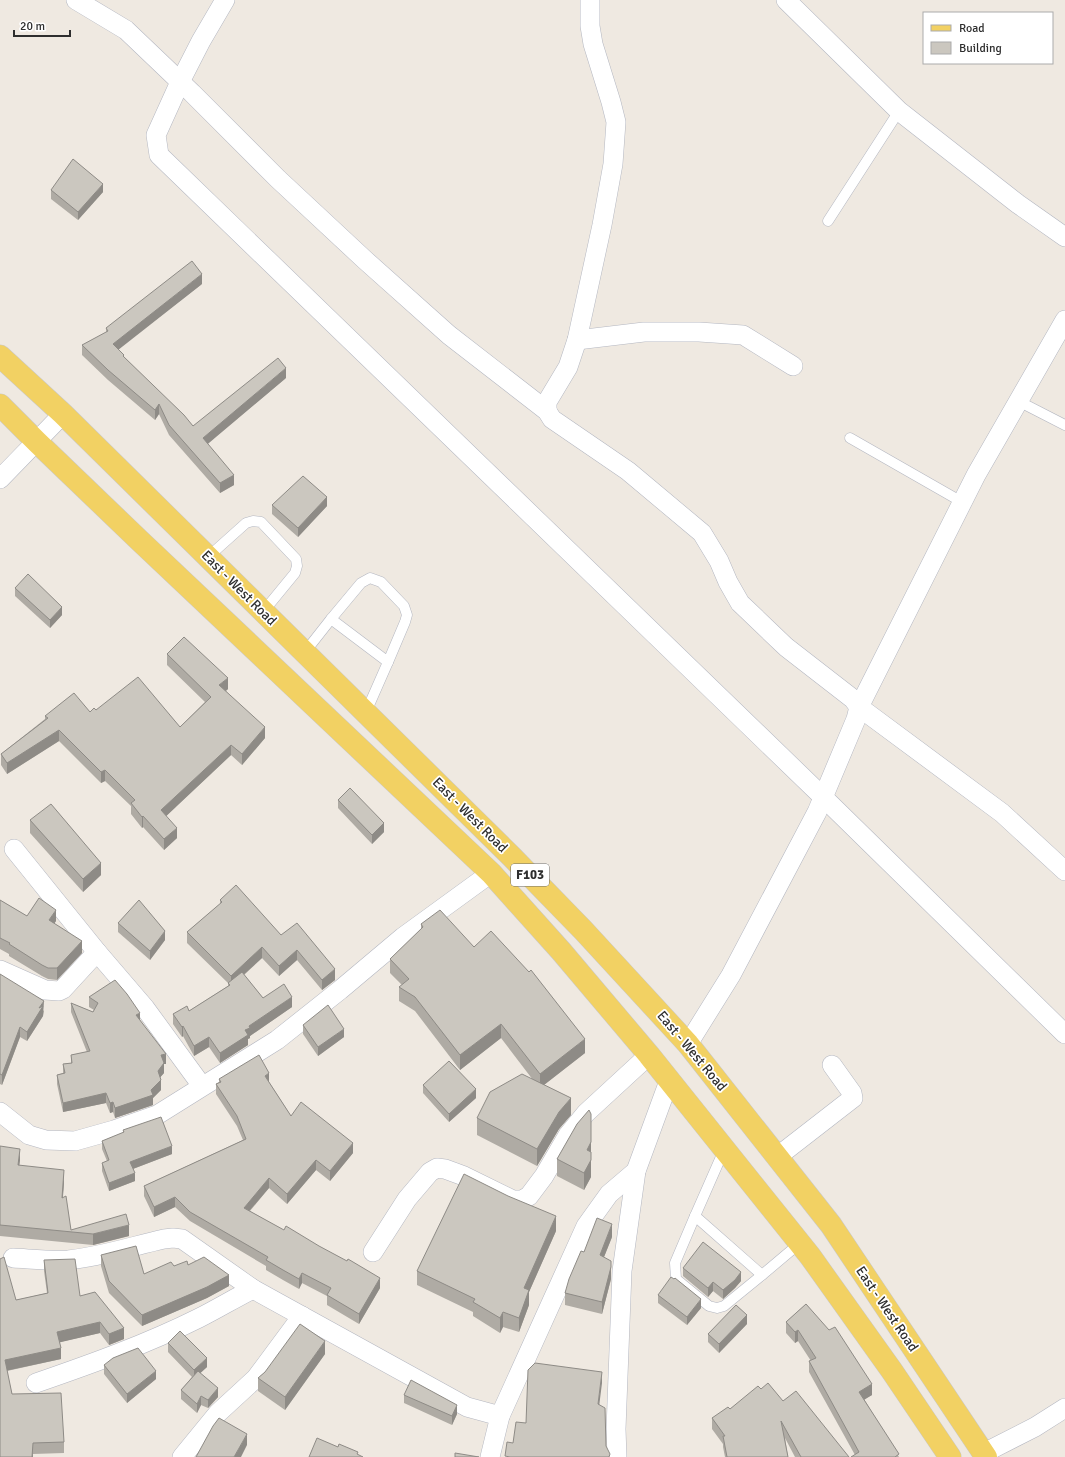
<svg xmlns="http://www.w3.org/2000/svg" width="1065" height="1457" font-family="Signika,sans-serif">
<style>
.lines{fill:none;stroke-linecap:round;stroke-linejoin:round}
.service-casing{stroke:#b4b7c1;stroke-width:11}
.minor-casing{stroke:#b4b7c1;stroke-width:20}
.primary-casing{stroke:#c9c9c9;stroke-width:23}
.service{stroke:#fff;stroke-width:10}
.minor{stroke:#fff;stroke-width:19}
.primary{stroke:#f2d163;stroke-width:22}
.wall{fill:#afaba4}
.shaded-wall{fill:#8e8b86}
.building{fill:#cbc7bf;stroke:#8e8b86}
.labels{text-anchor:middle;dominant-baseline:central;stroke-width:3.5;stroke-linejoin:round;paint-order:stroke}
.shield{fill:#fff;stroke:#6d6d6d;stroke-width:1}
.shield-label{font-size:13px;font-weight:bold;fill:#2e2e2e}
.street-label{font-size:14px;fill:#2e2e2e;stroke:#fff}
</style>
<rect width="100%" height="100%" fill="#efe9e1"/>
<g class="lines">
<g class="service-casing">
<g id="service">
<polyline points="828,221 899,111"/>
<polyline points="1018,401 1065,425"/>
<polyline points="850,438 962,502"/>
<polyline points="208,557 246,523 253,521 261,522 296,559 297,566 295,573 263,612"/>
<polyline points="331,619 361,583 370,578 381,582 404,606 407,615 405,622 388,662"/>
<polyline points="305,652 331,619 388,662 366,712"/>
<polyline points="724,1150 695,1216 762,1275 800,1243"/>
<polyline points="695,1216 675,1263 676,1279 709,1306 717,1308 724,1306 762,1275"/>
</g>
</g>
<g class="minor-casing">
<g id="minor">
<polyline points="76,0 126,30 192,93 278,179 365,260 449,335 547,411 552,419 628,471 702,533 719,561 728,582 740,603 786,647 853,699 859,707 1002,813 1065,871"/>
<polyline points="225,0 201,41 180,82 156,135 159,155 823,797 1065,1034"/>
<polyline points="786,0 899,111 1018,204 1065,237"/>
<polyline points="577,340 644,332 699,332 743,335 793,366"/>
<polyline points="547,411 547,402 568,367 577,340 602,225 613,164 616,122 611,102 593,44 590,26 590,0"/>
<polyline points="0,479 63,414"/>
<polyline points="14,849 97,952 145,1008 202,1086"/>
<polyline points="0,970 45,990 59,991 63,989 97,952"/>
<polyline points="688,1044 731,975 817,812 856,719 859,707 976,475 1065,320"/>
<polyline points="0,1112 29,1135 46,1140 75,1141 114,1130 157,1115 277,1040 340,990 403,937 491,873"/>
<polyline points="777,1157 853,1098 852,1093 832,1065"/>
<polyline points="373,1252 407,1199 430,1172 437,1168 445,1169 464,1176 513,1200 522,1200 529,1196 544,1176 568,1135 586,1113 649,1055"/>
<path d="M13,1258C32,1259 50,1261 68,1260C100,1257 133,1246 164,1239L173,1238L182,1239L253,1289L467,1407L500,1416"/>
<path d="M36,1383C91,1364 147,1344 199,1318C217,1309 235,1298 253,1289"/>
<polyline points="984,1453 1035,1427 1065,1408"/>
<polyline points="182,1457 218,1413 256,1378 302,1316"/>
<polyline points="490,1457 500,1416 586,1226 609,1194 636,1171"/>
<polyline points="617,1457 616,1429 622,1271 636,1171 669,1081"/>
</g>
</g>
<g class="primary-casing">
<g id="primary">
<polyline points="0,356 63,414 512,857 583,930 688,1044 831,1225 986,1457"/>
<polyline points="0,405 37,442 139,540 491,873 561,951 649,1055 810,1256 892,1371 950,1457"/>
</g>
</g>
<use href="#service" class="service"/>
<use href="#minor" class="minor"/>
<use href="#primary" class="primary"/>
</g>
<g class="wall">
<polygon points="51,190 103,192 78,220 51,199"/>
<polygon points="202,284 118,349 124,357 193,426 286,378 207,444 234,485 220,493 169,435 159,414 155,420 108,380 82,355 82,345 106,333 106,328"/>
<polygon points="272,505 327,506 298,537 272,514"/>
<polygon points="15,588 62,615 50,628 15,596"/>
<polygon points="167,654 228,689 226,691 265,738 242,765 231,755 166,816 177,838 164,850 143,827 142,828 131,814 131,806 105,781 101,783 59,741 7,774 1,765 1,754 45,719 45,716 90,712 96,710 180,727 205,702 167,665"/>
<polygon points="338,800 384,832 372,844 338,808"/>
<polygon points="30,820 101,875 83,892 30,833"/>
<polygon points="0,900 27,916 56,921 54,923 82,953 57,980 48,979 42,976 9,956 9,954 0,949"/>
<polygon points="220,900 281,935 335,980 322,990 297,960 279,976 262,958 244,975 263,998 292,1007 250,1036 250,1038 248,1039 248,1045 220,1063 209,1047 194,1056 183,1036 182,1037 173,1024 173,1014 189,1011 228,986 228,983 187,943 187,932 220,904"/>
<polygon points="118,923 165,940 150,960 118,932"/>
<polygon points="421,924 474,947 585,1053 544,1085 571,1115 559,1129 537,1166 477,1135 477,1118 533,1080 501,1038 460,1070 415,1011 399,1001 399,987 402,985 390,973 390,959 421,929"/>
<polygon points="0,974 44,1011 43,1016 27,1041 20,1037 2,1085 0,1084"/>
<polygon points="89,997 140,1020 166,1064 164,1064 164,1073 160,1077 161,1090 153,1098 153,1105 115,1118 113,1112 110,1113 106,1103 63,1112 57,1084 57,1075 63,1073 63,1064 71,1063 71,1055 87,1052 71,1012 71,1003 93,1012 94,1010 89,1007"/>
<polygon points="303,1025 344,1037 318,1056 303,1034"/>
<polygon points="219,1079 269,1082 291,1116 353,1153 330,1181 316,1170 287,1204 269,1188 250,1211 380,1288 359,1324 327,1305 327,1296 302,1283 299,1289 283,1280 266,1270 266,1266 190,1221 175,1207 154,1217 144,1196 144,1186 243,1140 237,1126 216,1094 216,1084 219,1082"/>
<polygon points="423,1085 476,1098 449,1122 423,1093"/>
<polygon points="591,1114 591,1177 584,1190 557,1176 557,1159"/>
<polygon points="123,1130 172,1154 133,1169 135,1181 109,1191 102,1171 102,1163 107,1161 102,1149 102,1141 123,1133"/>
<polygon points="0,1146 20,1160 19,1165 64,1181 63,1197 71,1230 129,1236 93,1245 0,1236"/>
<polygon points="556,1231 529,1292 529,1305 519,1332 503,1327 500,1333 473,1316 473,1312 417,1285 417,1271"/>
<polygon points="612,1237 604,1257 611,1279 602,1314 565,1305 565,1293 584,1252"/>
<polygon points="101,1255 144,1274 174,1266 188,1265 229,1286 207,1298 142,1326 109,1293 101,1266"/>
<polygon points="0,1259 16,1300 47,1293 44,1271 44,1260 124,1339 109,1345 100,1333 60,1342 61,1359 7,1371 12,1394 64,1442 64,1453 33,1454 0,1457"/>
<polygon points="683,1268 741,1281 735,1288 723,1299 713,1291 708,1297 683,1276"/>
<polygon points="658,1295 701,1308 687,1325 658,1303"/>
<polygon points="806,1304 872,1395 864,1399 899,1457 855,1455 809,1372 809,1361 811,1361 798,1341 795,1343 786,1333 786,1322"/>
<polygon points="747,1324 719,1353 708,1342 708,1334"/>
<polygon points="168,1343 207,1367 200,1373 218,1397 208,1408 201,1405 197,1413 181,1399 181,1390 192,1377 168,1352"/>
<polygon points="325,1354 285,1410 258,1391 258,1378 265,1372"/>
<polygon points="104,1365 156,1379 127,1403 104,1374"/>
<polygon points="761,1389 783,1401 849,1457 795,1457 785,1438 788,1457 725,1457 723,1447 723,1444 712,1429 712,1418 730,1409"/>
<polygon points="404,1395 457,1414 452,1425 404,1403"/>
</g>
<g class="shaded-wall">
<polygon points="103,184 103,192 78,220 78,212"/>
<polygon points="202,274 202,284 113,354 113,344"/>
<polygon points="286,368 286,378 203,448 203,438"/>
<polygon points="159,404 159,414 155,420 155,410"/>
<polygon points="234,475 234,485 220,493 220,483"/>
<polygon points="327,497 327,506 298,537 298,528"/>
<polygon points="62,607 62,615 50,628 50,620"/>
<polygon points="228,678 228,689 219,696 219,685"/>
<polygon points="265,727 265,738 242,765 242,754"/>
<polygon points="59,730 59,741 7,774 7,763"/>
<polygon points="231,745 231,755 161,821 161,810"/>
<polygon points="105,770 105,781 101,783 101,772"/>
<polygon points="143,816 143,827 142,828 142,817"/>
<polygon points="384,823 384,832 372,844 372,835"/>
<polygon points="177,828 177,838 164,850 164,839"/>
<polygon points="101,863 101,875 83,892 83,879"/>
<polygon points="56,910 56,921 49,931 49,920"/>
<polygon points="165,931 165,940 150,960 150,951"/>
<polygon points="82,941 82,953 57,980 57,968"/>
<polygon points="262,947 262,958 231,986 231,976"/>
<polygon points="297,950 297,960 279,976 279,966"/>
<polygon points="335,969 335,980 322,990 322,980"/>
<polygon points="292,997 292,1007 250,1036 250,1038 248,1039 248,1045 220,1063 220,1053 245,1030 249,1026"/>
<polygon points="44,1001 43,1016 27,1041 27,1032 39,1008"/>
<polygon points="140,1013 140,1023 136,1015"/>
<polygon points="501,1024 501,1038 460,1070 460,1055"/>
<polygon points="183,1026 183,1036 182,1037 182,1027"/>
<polygon points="20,1027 20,1037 2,1085 2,1075"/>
<polygon points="344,1029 344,1037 318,1056 318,1047"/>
<polygon points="209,1037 209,1047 194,1056 194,1046"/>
<polygon points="585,1039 585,1053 540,1088 540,1074"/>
<polygon points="166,1054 166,1064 164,1064 164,1073 158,1080 158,1071 161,1055"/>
<polygon points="269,1073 269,1083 265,1076"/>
<polygon points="161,1080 161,1090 153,1098 153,1105 115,1118 115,1108 151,1090"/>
<polygon points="476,1089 476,1098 449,1122 449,1114"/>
<polygon points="106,1093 106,1103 63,1112 63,1103"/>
<polygon points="571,1098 571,1115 559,1129 537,1166 537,1149 559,1112"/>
<polygon points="113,1102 113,1112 110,1113 110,1103"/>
<polygon points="591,1114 591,1177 584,1190 584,1173"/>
<polygon points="353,1143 353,1153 330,1181 330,1171"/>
<polygon points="172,1146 172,1154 130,1170 130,1162"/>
<polygon points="20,1149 20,1160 18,1176 18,1165"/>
<polygon points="316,1160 316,1170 287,1204 287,1194"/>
<polygon points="64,1170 64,1181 62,1209 62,1198"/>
<polygon points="135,1173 135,1181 109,1191 109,1183"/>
<polygon points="269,1178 269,1188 244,1217 244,1208"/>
<polygon points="175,1197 175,1207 154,1217 154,1207"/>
<polygon points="556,1216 556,1231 529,1292 529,1305 519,1332 519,1318 524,1288"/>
<polygon points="612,1224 612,1237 600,1267 600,1255"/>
<polygon points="129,1225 129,1236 93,1245 93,1234"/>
<polygon points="611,1261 611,1279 602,1314 602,1302"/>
<polygon points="741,1272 741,1281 735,1288 723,1299 723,1290"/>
<polygon points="302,1273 302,1283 299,1289 299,1279"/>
<polygon points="229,1275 229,1286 207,1298 142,1326 142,1315"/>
<polygon points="380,1278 380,1288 359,1324 359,1314"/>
<polygon points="713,1282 713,1291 708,1297 708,1288"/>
<polygon points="701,1299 701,1308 687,1325 687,1317"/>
<polygon points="503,1312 503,1327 500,1333 500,1318"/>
<polygon points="747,1315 747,1324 719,1353 719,1344"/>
<polygon points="100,1322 100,1333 57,1343 57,1332"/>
<polygon points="124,1328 124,1339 109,1345 109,1334"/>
<polygon points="798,1330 798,1341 795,1343 795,1332"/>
<polygon points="325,1341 325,1354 285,1410 285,1397"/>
<polygon points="61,1348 61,1359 5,1371 5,1360"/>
<polygon points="207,1358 207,1367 194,1379 194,1370"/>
<polygon points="156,1371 156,1379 127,1403 127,1394"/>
<polygon points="602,1372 602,1383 598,1415 598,1404"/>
<polygon points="872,1384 872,1395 859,1403 859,1392"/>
<polygon points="218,1388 218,1397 208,1408 208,1400"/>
<polygon points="201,1396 201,1405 197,1413 197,1404"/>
<polygon points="457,1405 457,1414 452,1425 452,1416"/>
<polygon points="247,1434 247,1445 241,1457 234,1457"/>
<polygon points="33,1443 33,1457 32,1457"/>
</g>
<g class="building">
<polygon points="73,159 103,184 78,212 51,190"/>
<polygon points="192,261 202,274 113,344 124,355 123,356 184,415 193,426 278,358 286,368 203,438 234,475 220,483 169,425 159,404 155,410 108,370 82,345 108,331 106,328"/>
<polygon points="303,476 327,497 298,528 272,505"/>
<polygon points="28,574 62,607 50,620 15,588"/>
<polygon points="184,637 228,678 219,685 265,727 242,754 231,745 161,810 177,828 164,839 143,816 142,817 131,803 135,800 105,770 101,772 59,730 7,763 1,754 48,718 45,716 74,693 90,712 94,708 96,710 138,677 180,727 211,697 167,654"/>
<polygon points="350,788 384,823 372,835 338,800"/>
<polygon points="51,804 101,863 83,879 30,820"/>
<polygon points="236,885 281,935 297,923 335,969 322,980 297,950 279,966 262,947 231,976 187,932 222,902 220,900"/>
<polygon points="39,898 56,910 49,920 82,941 57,968 48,968 42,965 9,944 10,943 0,938 0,900 27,916"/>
<polygon points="139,900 165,931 150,951 118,923"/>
<polygon points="440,910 474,947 491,931 529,972 531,970 585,1039 540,1074 501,1024 460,1055 415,997 399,987 409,979 390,959 423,927 421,924"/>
<polygon points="242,972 263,998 284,984 292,997 249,1026 250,1028 245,1030 248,1035 220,1053 209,1037 194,1046 183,1026 182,1027 173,1014 187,1006 189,1011 230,985 228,983"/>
<polygon points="0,974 44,1001 39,1008 43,1006 27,1032 20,1027 2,1075 0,1074"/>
<polygon points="115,980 127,994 140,1013 136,1015 166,1054 161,1055 164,1063 158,1071 161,1080 151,1090 153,1095 115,1108 113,1102 110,1103 106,1093 63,1103 57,1075 65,1073 63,1064 72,1063 71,1055 90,1051 71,1003 93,1012 98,1003 89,997"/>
<polygon points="328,1005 344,1029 318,1047 303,1025"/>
<polygon points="259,1055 269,1073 265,1076 291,1116 301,1102 353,1143 330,1171 316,1160 287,1194 269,1178 244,1208 284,1230 286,1226 319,1246 347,1261 348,1259 380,1278 359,1314 327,1295 331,1288 302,1273 299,1279 283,1270 266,1260 268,1257 190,1212 175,1197 154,1207 144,1186 246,1139 237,1116 216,1084 221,1082 219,1079"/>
<polygon points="449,1061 476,1089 449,1114 423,1085"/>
<polygon points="522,1074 571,1098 559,1112 537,1149 477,1118 490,1092"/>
<polygon points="589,1110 591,1114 591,1142 587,1150 591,1152 591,1160 584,1173 557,1159 577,1124"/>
<polygon points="161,1117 172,1146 130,1162 135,1173 109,1183 102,1163 109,1160 102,1141 124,1132 123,1130"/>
<polygon points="0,1146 20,1149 18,1165 64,1170 62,1198 66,1196 71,1230 126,1214 129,1225 93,1234 0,1225"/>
<polygon points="464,1174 508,1196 556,1216 524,1288 529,1290 519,1318 503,1312 500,1318 473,1302 475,1299 417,1271"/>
<polygon points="597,1218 612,1224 600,1255 611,1261 611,1267 602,1302 565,1293 569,1279 581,1251 584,1252"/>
<polygon points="703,1242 741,1272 735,1280 723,1290 713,1282 708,1288 683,1268"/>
<polygon points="136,1246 144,1274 171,1262 174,1266 187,1261 188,1265 204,1257 229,1275 207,1287 142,1315 109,1281 101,1255"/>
<polygon points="4,1257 16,1300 48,1293 44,1260 75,1259 80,1296 95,1292 124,1328 109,1334 100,1322 57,1332 61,1348 5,1360 12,1394 61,1393 64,1442 33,1443 32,1457 0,1457 0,1259"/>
<polygon points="671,1277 674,1279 675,1278 701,1299 687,1317 658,1295"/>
<polygon points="806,1304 829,1330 835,1327 872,1384 859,1392 899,1454 895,1457 851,1457 859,1452 809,1361 816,1358 798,1330 795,1332 786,1322"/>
<polygon points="736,1305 747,1315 719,1344 708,1334"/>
<polygon points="300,1324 325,1341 285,1397 258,1378 265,1372"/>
<polygon points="180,1331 207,1358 194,1370 168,1343"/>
<polygon points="138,1348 156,1371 127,1394 104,1365 113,1358"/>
<polygon points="535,1363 602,1372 598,1404 605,1408 606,1446 610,1454 609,1457 510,1457 505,1456 507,1442 513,1443 516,1422 526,1423 528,1370"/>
<polygon points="198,1371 218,1388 208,1400 201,1396 197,1404 181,1390"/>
<polygon points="411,1380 457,1405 452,1416 404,1395"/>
<polygon points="768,1383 783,1401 796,1391 849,1457 801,1457 781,1421 788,1457 727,1457 723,1436 725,1436 712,1418 728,1407 730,1409 758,1386 761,1389"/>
<polygon points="219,1418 247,1434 234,1457 196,1457 213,1426"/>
<polygon points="317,1438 338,1447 339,1444 358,1452 357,1454 363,1457 309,1457"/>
<polygon points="455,1453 479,1457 455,1457"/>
</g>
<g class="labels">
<rect class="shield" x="511" y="864" width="38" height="22" rx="3"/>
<g class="shield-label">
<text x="530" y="875">F103</text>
</g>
<g class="street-label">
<text transform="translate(239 588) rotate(45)">East - West Road</text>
<text transform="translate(470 815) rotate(45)">East - West Road</text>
<text transform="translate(692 1051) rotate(50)">East - West Road</text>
<text transform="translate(887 1309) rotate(56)">East - West Road</text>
</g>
</g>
<rect x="923" y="12" width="130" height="52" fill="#ffffff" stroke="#ababab"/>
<rect x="931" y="25" width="20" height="6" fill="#f2d163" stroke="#ababab"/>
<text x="959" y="32" font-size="12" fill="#2e2e2e">Road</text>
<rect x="931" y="42" width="20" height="12" fill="#cbc7bf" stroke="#ababab"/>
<text x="959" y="52" font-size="12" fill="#2e2e2e">Building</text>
<path d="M14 30v6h56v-6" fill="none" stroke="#2e2e2e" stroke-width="2"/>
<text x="20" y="30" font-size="12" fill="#2e2e2e" stroke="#ffffff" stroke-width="3" paint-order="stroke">20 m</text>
</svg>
